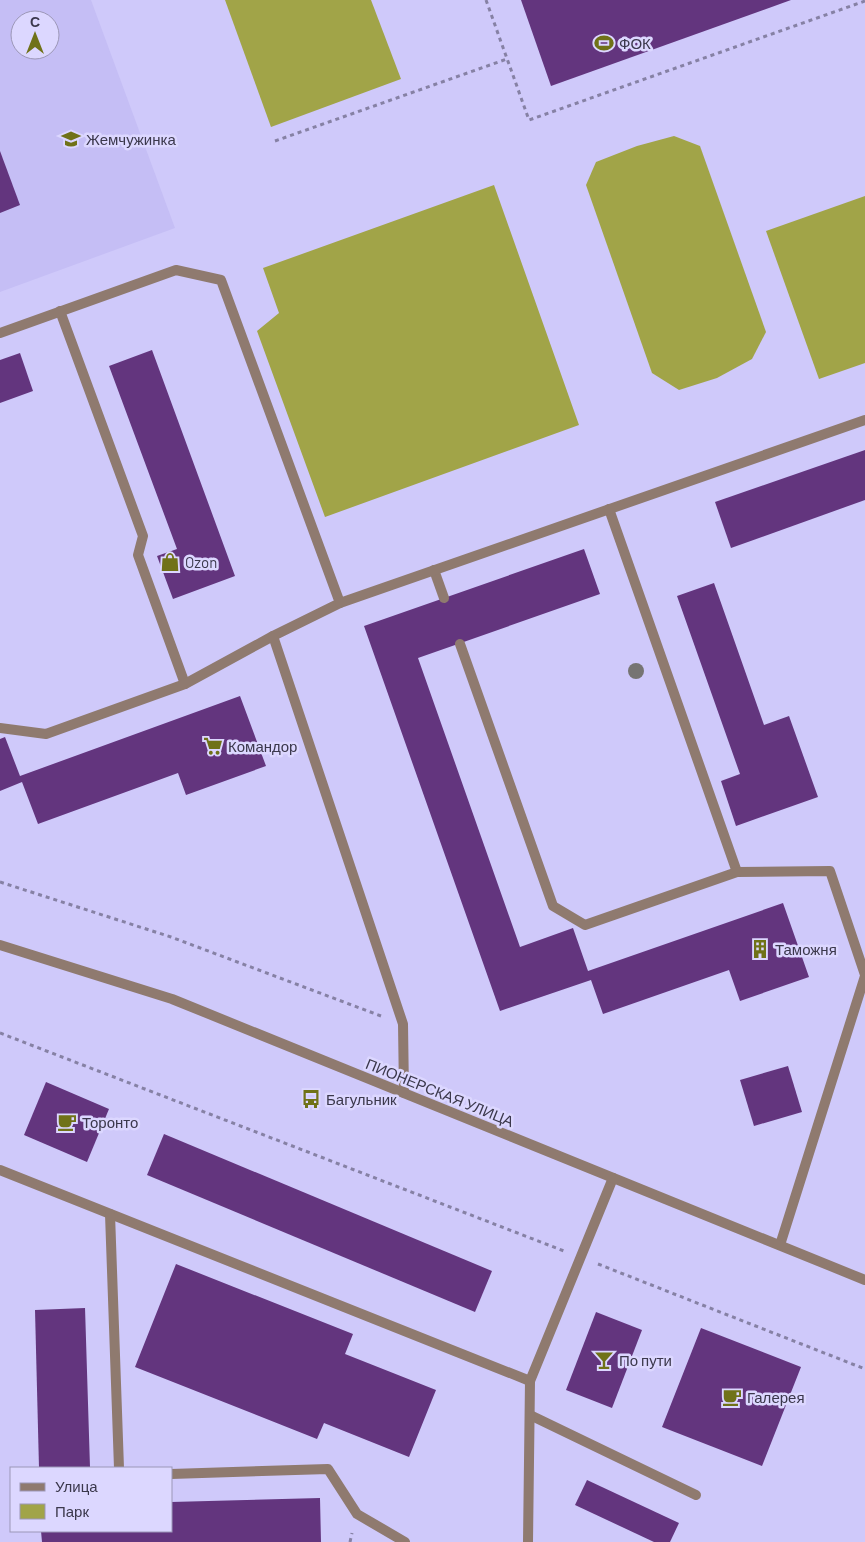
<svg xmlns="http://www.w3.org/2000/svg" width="865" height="1542" font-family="Barlow,sans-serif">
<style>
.built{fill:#c5bef5;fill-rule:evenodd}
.green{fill:#a1a448}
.building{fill:#63357e}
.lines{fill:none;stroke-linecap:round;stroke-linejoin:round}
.path{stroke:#8681a4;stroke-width:3;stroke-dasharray:4 4;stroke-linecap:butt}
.service{stroke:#8f7a6f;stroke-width:10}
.minor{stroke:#8f7a6f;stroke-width:10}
.tertiary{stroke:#8f7a6f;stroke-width:10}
.tree{fill:#767472}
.labels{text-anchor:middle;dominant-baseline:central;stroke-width:5;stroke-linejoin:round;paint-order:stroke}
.poi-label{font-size:15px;fill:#3b384c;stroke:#dcd7ff;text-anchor:start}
.street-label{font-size:15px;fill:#3b384c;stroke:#dcd7ff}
</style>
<rect width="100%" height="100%" fill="#cfc9fa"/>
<path class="built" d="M0,0H91L175,228L0,292ZM20,20H50V50H20Z"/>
<g class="green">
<polygon points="225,0 371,0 401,79 271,127"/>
<polygon points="674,136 700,146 766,332 752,359 717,378 679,390 652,373 586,185 596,162 637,146"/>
<polygon points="494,185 579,425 325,517 257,331 279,313 263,268"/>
<polygon points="865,196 865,363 819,379 766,231"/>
</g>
<g class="building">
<polygon points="521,0 791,0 551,86"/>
<polygon points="0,151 20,205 0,213"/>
<polygon points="152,350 235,576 173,599 157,556 177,549 109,366"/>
<polygon points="20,353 33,391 0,403 0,360"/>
<polygon points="865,450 865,500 731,548 715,502"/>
<polygon points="584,549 600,594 418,658 520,947 573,928 588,971 783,903 809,977 740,1001 729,970 603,1014 591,980 500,1011 364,626"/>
<polygon points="714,583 764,725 789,716 818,797 736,826 721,781 740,774 677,596"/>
<polygon points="240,696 266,766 186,795 178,773 38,824 22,782 0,791 0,739 5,737 20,776"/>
<polygon points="788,1066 802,1112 754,1126 740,1080"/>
<polygon points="46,1082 109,1109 87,1162 24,1135"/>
<polygon points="164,1134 492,1271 475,1312 147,1175"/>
<polygon points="176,1264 353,1334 345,1354 436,1390 409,1457 324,1423 317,1439 135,1367"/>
<polygon points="85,1308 90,1468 39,1468 35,1310"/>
<polygon points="596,1312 642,1330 612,1408 566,1390"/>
<polygon points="701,1328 801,1367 762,1466 662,1427"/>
<polygon points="587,1480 679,1523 670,1542 654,1542 575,1505"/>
<polygon points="320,1498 321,1542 42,1542 41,1531 171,1531 171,1502"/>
</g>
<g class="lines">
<g class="path">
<polyline points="486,0 529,120 865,1"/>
<polyline points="275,141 507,59"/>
<polyline points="0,882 171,937 381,1016"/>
<polyline points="0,1033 564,1251"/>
<polyline points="598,1264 865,1369"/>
<polyline points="350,1542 352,1533"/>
</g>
<g class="service">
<polyline points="60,311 143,536 138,555 185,684"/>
<polyline points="609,509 737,872 830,871 865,975"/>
<polyline points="434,570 444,598"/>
<polyline points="460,644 553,906 585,925 737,872"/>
<polyline points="0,728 46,734 185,684 273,636"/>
<polyline points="0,1170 530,1381"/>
<polyline points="110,1214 119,1468"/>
<polyline points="780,1245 865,976"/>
<polyline points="530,1415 696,1495"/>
<polyline points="171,1474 328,1469 357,1514 405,1542"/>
<polyline points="528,1542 530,1381 613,1178"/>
</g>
<g class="minor">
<polyline points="0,333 176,270 221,280 340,603 273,636 403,1024 404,1093"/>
<polyline points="340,603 865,420"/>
</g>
<polyline class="tertiary" points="0,945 172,999 865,1280"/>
</g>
<circle class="tree" cx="636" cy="671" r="8"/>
<defs>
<g id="stadium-bare" transform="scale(1.5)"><path d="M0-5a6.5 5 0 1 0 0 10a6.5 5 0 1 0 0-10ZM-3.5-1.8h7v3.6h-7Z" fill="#707218" stroke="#dcd7ff" stroke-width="2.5" paint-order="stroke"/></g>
<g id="school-bare" transform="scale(1.5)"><path d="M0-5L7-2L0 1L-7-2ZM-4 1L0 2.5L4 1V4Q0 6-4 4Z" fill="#707218" stroke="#dcd7ff" stroke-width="2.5" paint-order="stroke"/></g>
<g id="shop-bare" transform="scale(1.5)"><path d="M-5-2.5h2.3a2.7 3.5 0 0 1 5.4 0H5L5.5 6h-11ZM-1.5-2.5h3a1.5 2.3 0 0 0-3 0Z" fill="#707218" stroke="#dcd7ff" stroke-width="2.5" paint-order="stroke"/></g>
<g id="supermarket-bare" transform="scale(1.5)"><path d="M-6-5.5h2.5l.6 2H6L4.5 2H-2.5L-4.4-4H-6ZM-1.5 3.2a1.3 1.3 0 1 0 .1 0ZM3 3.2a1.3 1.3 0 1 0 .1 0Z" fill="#707218" stroke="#dcd7ff" stroke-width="2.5" paint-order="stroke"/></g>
<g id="building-bare" transform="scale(1.5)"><path d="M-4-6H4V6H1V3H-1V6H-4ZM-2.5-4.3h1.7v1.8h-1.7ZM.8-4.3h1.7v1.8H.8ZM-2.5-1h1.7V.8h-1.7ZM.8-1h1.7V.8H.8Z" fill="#707218" stroke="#dcd7ff" stroke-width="2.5" paint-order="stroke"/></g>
<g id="bus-bare" transform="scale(1.5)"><path d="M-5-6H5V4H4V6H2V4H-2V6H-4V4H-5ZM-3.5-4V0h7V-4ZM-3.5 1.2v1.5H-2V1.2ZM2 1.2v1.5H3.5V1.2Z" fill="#707218" stroke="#dcd7ff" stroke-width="2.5" paint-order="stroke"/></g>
<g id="cafe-bare" transform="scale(1.5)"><path d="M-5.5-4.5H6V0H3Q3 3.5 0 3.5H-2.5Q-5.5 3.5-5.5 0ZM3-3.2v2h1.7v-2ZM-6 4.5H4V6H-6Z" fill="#707218" stroke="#dcd7ff" stroke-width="2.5" paint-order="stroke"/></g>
<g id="bar-bare" transform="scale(1.5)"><path d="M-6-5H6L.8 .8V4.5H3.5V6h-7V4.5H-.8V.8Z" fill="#707218" stroke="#dcd7ff" stroke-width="2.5" paint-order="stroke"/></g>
</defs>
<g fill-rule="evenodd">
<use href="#stadium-bare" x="604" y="43"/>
<use href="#school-bare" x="71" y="139"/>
<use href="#shop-bare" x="170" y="562"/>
<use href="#supermarket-bare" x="213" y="746"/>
<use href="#building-bare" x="760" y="949"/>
<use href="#bus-bare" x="311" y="1099"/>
<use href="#cafe-bare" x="67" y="1122"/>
<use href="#bar-bare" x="604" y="1360"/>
<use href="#cafe-bare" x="732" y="1397"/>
</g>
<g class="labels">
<g class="poi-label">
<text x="619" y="43">ФОК</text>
<text x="86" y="139">Жемчужинка</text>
<text x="185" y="562">Ozon</text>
<text x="228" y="746">Командор</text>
<text x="775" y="949">Таможня</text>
<text x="326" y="1099">Багульник</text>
<text x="82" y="1122">Торонто</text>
<text x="619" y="1360">По пути</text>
<text x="747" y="1397">Галерея</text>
</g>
<g class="street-label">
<text transform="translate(440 1092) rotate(22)">ПИОНЕРСКАЯ УЛИЦА</text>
</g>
</g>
<rect x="10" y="1467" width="162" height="65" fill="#dcd7ff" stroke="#9c97b7"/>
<rect x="20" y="1483" width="25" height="8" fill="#8f7a6f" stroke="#9c97b7"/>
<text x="55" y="1492" font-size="15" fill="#3b384c">Улица</text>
<rect x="20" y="1504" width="25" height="15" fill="#a1a448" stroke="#9c97b7"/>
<text x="55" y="1517" font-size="15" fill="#3b384c">Парк</text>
<g transform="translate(35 35)"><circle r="24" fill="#dcd7ff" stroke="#9c97b7"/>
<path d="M0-4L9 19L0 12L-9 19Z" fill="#707218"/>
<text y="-8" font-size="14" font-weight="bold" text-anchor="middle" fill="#3b384c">С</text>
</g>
</svg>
